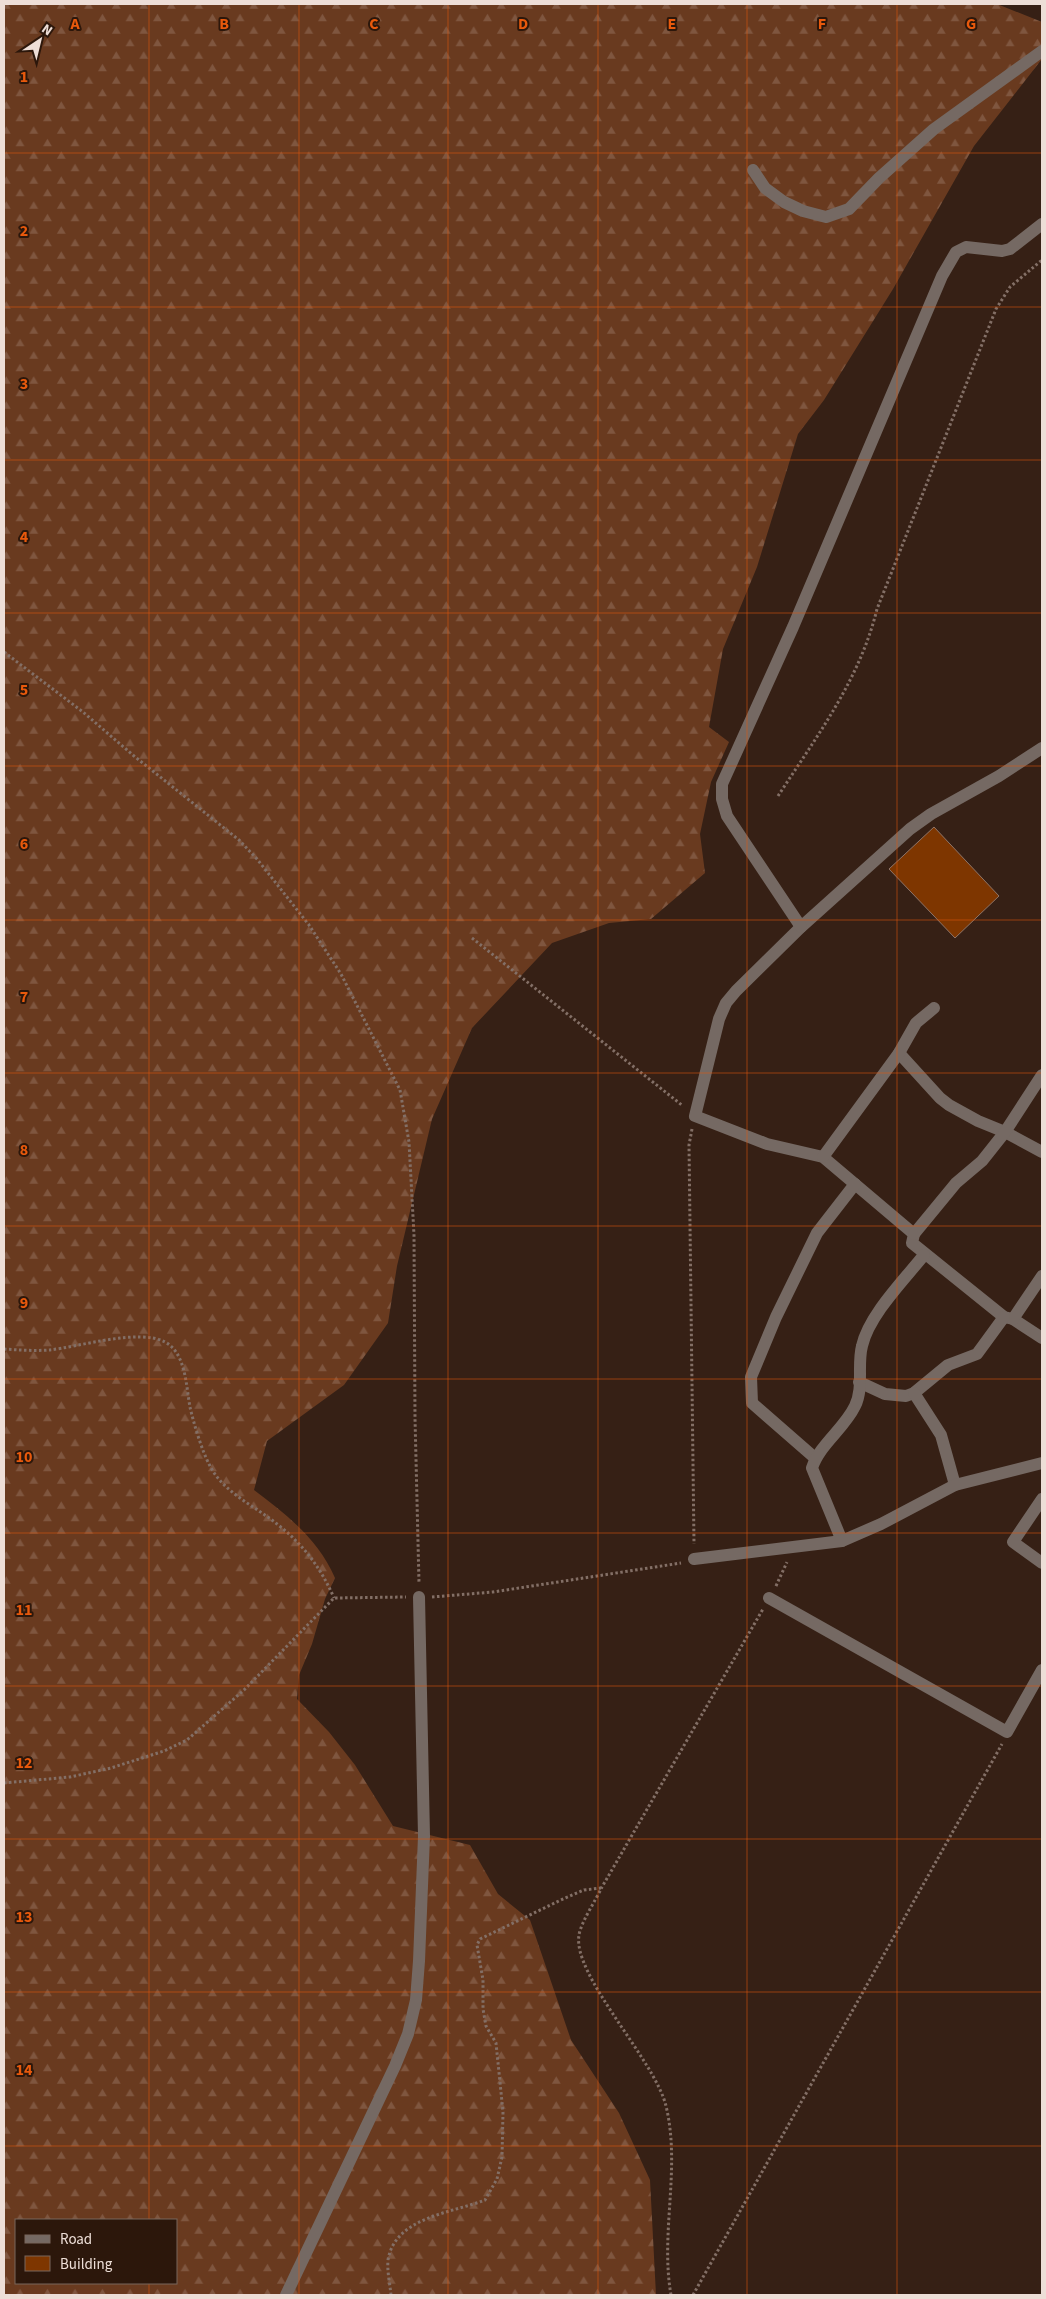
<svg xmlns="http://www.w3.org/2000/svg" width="1046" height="2299" font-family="'Source Sans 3',sans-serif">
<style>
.forest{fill:url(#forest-firs);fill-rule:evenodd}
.building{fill:#7e3600;stroke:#8f7467}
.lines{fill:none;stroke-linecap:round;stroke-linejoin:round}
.path{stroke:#836f66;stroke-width:3;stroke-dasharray:2.5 2.5;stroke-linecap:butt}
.minor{stroke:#756963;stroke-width:12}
.grid{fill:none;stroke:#e8590c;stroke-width:1;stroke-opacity:0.55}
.grid-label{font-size:16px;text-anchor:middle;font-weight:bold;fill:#e8590c;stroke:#2c170b;stroke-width:4;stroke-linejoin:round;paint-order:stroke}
</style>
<defs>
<pattern id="forest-firs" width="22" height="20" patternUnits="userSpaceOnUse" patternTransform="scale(1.25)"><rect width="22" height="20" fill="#693a1f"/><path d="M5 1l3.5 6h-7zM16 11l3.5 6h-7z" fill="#7f563f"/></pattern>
</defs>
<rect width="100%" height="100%" fill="#362015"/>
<path class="forest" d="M4,4H997L1042,22V59L974,146L893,289L824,400L798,434L757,567L723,649L709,727L729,742L711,782L700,834L705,873L651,919L609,923L552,943L472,1028L432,1119L397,1266L388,1323L344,1385L267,1441L254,1490C287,1515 318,1539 335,1578L325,1599L312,1644L299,1675L297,1699L329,1732L355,1765L393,1826L470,1845L498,1894L530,1920L571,2040L619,2113L650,2180L656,2295H4ZM16,2220H176V2283H16Z"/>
<polygon class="building" points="934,827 999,896 955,938 889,869"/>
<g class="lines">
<g class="path">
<polyline points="4,652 83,712 134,756 239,840 257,859 309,925 341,974 400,1090 409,1142 414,1235 415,1418 419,1583"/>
<path d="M778,796C817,736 860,679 877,609L996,309L1010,287L1042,260"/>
<polyline points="472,938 683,1106"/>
<polyline points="692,1129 689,1145 694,1544"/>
<path d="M4,1349C19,1350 34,1351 49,1350C79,1347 139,1328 165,1342C186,1353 186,1386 190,1407C193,1421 202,1451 209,1464C222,1492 255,1506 277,1524C303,1544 321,1568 334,1598"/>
<polyline points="776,1586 787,1562"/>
<polyline points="432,1597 493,1592 681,1563"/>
<polyline points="4,1783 70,1777 111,1768 164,1751 187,1740 244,1690 334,1598 406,1597"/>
<path d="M391,2295C390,2284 387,2272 388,2260C395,2217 452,2213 485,2200L497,2179L502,2157L503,2112L496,2043L486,2026L483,2009V1980L477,1945L480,1939L565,1898L584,1890L601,1888"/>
<path d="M671,2295C660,2233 681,2168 666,2106C655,2060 572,1975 579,1935C581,1922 596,1900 602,1887L763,1609"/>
<polyline points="693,2295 1002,1744"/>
</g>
<g class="minor">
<polyline points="753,170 765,188 784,202 803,211 826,217 849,209 879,178 934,129 1042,51"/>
<polyline points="1042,748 999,776 931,814 910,829 801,927 736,991 726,1003 719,1019 695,1116 767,1144 823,1157 914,1234 912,1243 1004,1317 1013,1319 1042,1338"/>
<polyline points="801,927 727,816 722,799 722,784 793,627 942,276 956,252 966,247 1002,251 1010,249 1042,224"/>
<polyline points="899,1053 940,1098 949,1105 978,1121 1005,1132 1042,1152"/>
<polyline points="823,1157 899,1053 916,1023 934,1008"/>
<polyline points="914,1234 956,1183 982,1161 1005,1132 1042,1075"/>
<polyline points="1013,1319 1042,1276"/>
<polyline points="859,1382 885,1394 906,1396 914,1393 948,1365 977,1354 1004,1317"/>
<polyline points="914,1393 941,1435 955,1485"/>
<polyline points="815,1458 752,1403 751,1377 776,1317 817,1233 855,1184"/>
<polyline points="1042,1499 1013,1542 1042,1563"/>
<path d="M842,1541L812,1468C820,1444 844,1429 855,1406C864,1388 857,1365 862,1346C869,1315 904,1280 924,1255"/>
<polyline points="694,1559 842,1541 881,1524 955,1485 1042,1463"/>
<polyline points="769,1598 1007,1732 1042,1670"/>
<polyline points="286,2295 395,2066 408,2034 416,2000 419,1961 424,1836 419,1597"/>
</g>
</g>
<path class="grid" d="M149,4V2220M299,4V2295M448,4V2295M598,4V2295M747,4V2295M897,4V2295M4,153H1042M4,307H1042M4,460H1042M4,613H1042M4,766H1042M4,920H1042M4,1073H1042M4,1226H1042M4,1379H1042M4,1533H1042M4,1686H1042M4,1839H1042M4,1992H1042M4,2146H1042M149,2283V2295"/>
<g class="grid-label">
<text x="75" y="29">A</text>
<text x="224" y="29">B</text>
<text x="374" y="29">C</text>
<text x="523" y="29">D</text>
<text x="672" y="29">E</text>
<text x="822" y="29">F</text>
<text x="971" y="29">G</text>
<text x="24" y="82">1</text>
<text x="24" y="236">2</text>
<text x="24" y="389">3</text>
<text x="24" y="542">4</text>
<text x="24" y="695">5</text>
<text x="24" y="849">6</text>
<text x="24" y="1002">7</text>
<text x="24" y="1155">8</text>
<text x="24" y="1308">9</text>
<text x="24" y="1462">10</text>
<text x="24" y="1615">11</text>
<text x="24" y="1768">12</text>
<text x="24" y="1922">13</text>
<text x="24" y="2075">14</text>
</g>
<rect width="1046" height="2299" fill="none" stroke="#edded7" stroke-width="10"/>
<rect x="15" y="2219" width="162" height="65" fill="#2c170b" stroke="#79675d"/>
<rect x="25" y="2235" width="25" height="8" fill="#756963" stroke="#79675d"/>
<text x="60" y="2244" font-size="15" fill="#edded7">Road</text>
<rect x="25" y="2256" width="25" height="15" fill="#7e3600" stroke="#79675d"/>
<text x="60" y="2269" font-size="15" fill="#edded7">Building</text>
<g transform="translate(40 40) rotate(35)" stroke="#2c170b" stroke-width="4" paint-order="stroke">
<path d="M0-4L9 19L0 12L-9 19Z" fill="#edded7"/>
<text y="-8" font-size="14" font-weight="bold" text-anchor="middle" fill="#edded7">N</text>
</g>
</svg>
